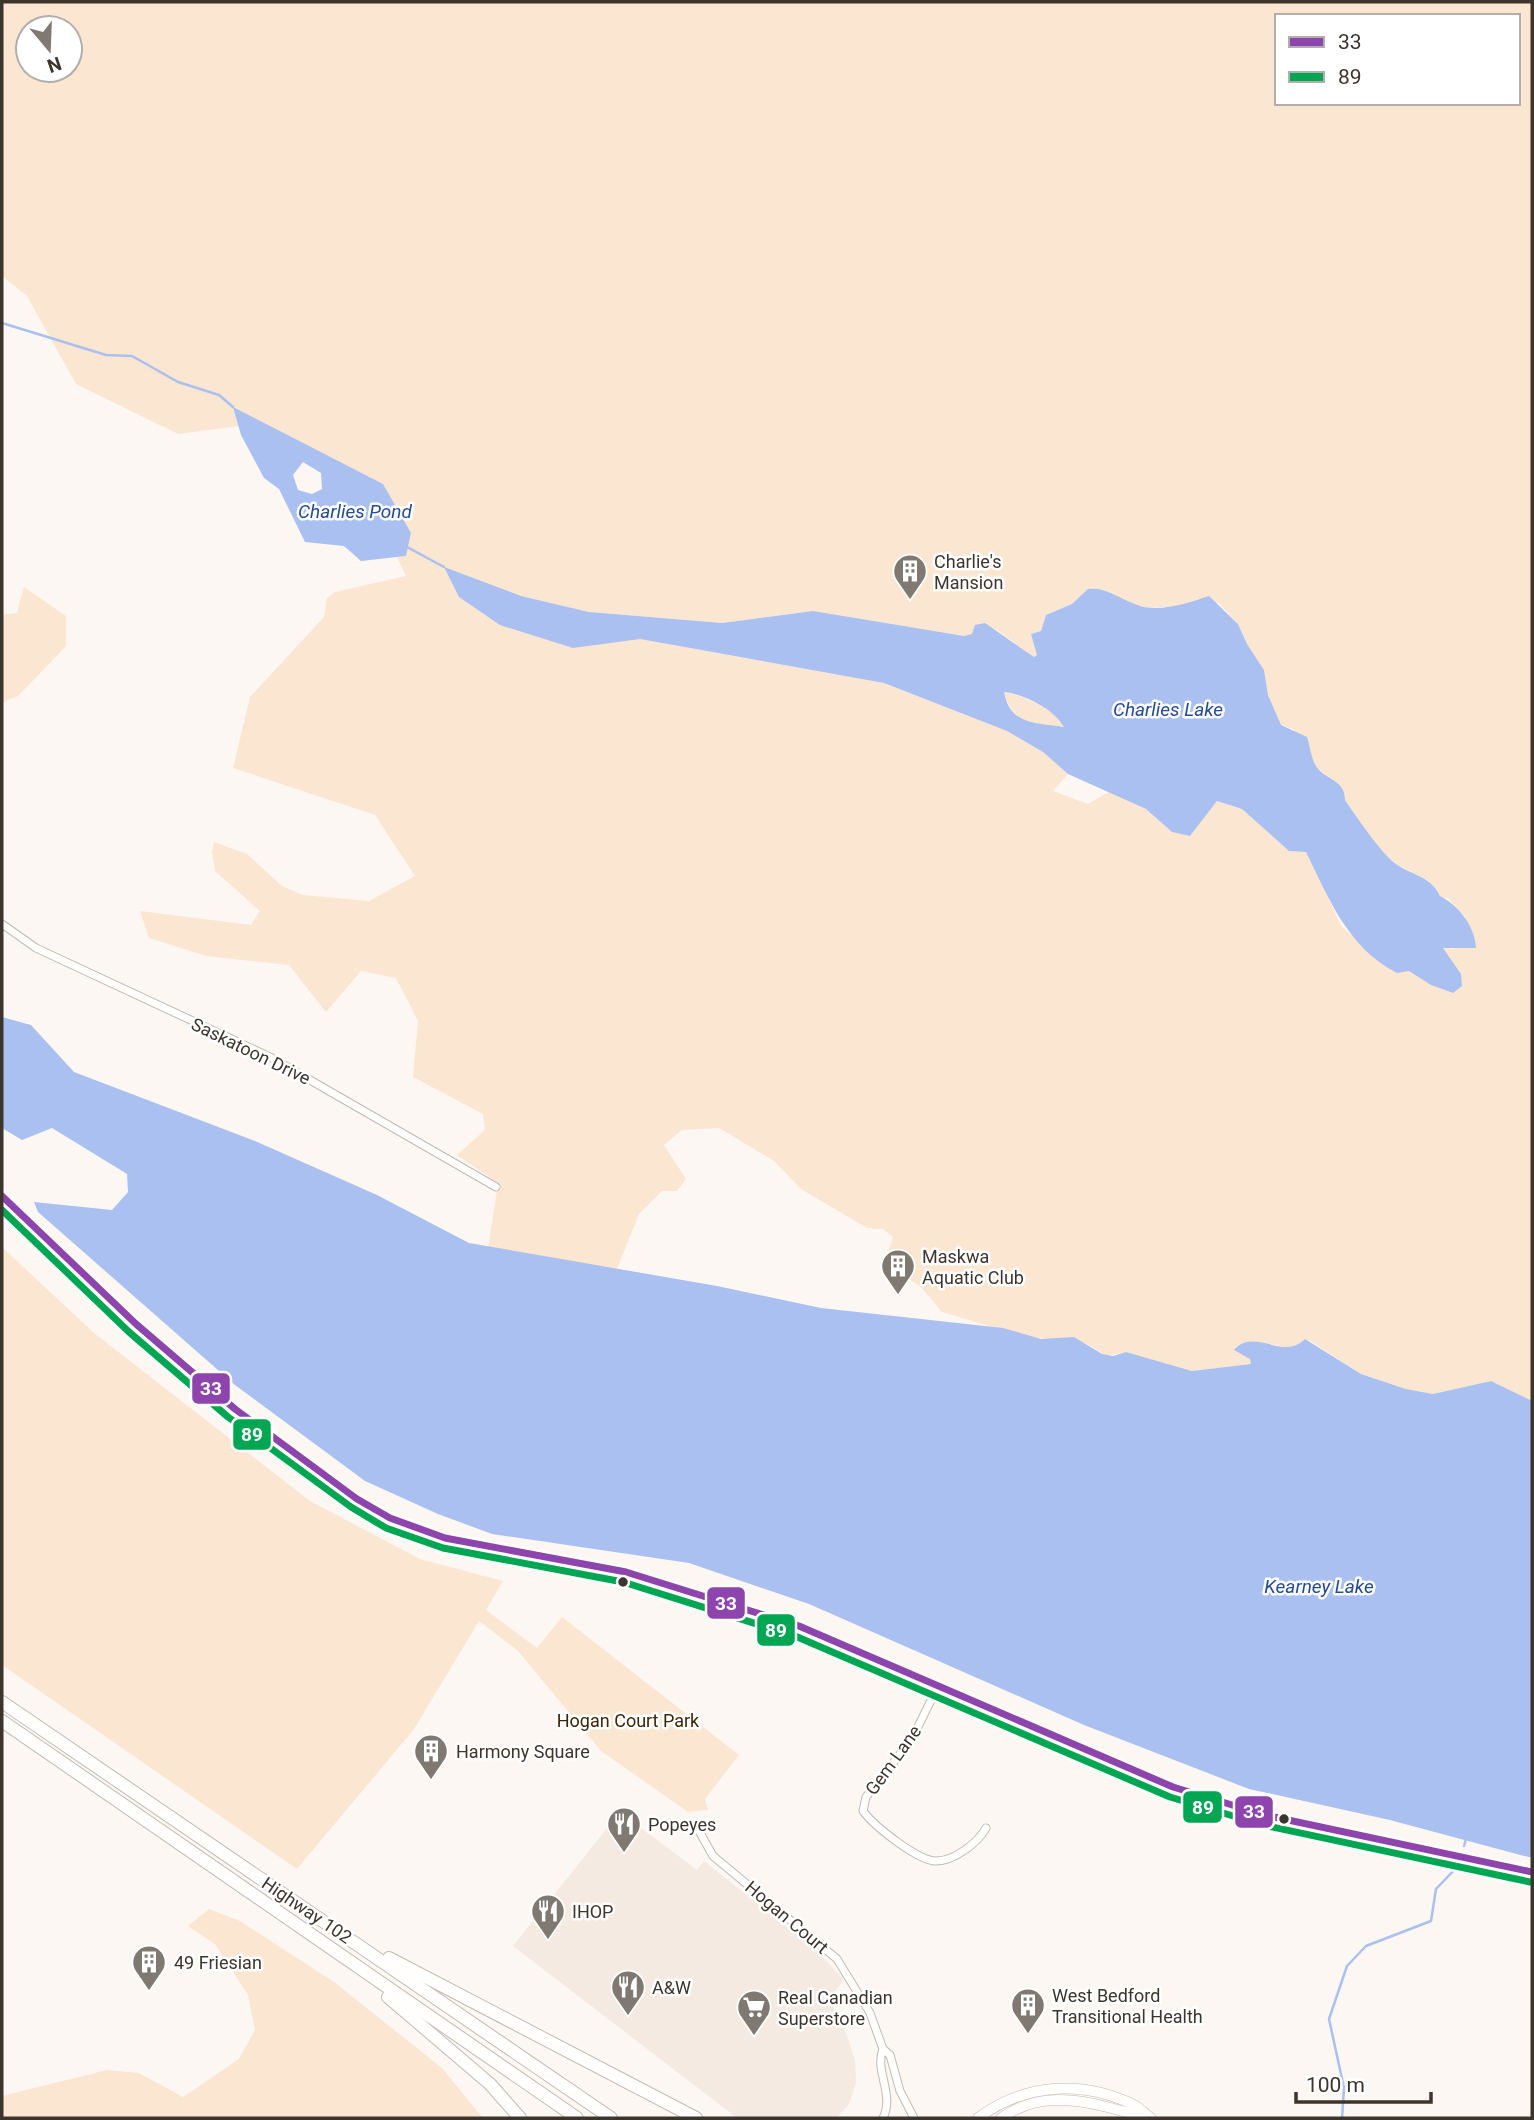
<svg xmlns="http://www.w3.org/2000/svg" width="1534" height="2120" font-family="Roboto,sans-serif">
<style>
.built{fill:#f5eae1}
.green{fill:#fbe6d1;fill-rule:evenodd}
.water{fill:#a9c0f1;fill-rule:evenodd}
.lines{fill:none;stroke-linecap:round;stroke-linejoin:round}
.stream{stroke:#a9c0f1;stroke-width:2.5}
.minor-casing{stroke:#c0bab4;stroke-width:9}
.secondary-casing{stroke:#c0bab4;stroke-width:11}
.motorway-casing{stroke:#c0bab4;stroke-width:14}
.minor{stroke:#fffefd;stroke-width:7}
.secondary{stroke:#fffefd;stroke-width:10}
.motorway{stroke:#fffefd;stroke-width:12}
.bus-1-casing{stroke:#fff;stroke-width:12}
.bus-2-casing{stroke:#fff;stroke-width:12}
.bus-1{stroke:#8e44ad;stroke-width:7}
.bus-2{stroke:#00a651;stroke-width:7}
.bus-dot{fill:#3c352d;stroke:#fff;stroke-width:2.5}
.labels{text-anchor:middle;dominant-baseline:central;stroke-width:5;stroke-linejoin:round;paint-order:stroke}
.poi-label{font-size:18px;fill:#3c352d;stroke:#fff;text-anchor:start}
.street-label{font-size:18px;fill:#3c352d;stroke:#fff}
.park-label{font-size:18px;fill:#3d2507;stroke:#fff}
.water-label{font-size:19px;font-style:italic;fill:#244a9c;stroke:#fff}
.line-badge{stroke:#fff;stroke-width:2.5}
.badge-label{font-size:19px;text-anchor:middle;font-weight:bold;fill:#fff}
</style>
<rect width="100%" height="100%" fill="#fcf7f2"/>
<polygon class="built" points="620,1812 697,1870 704,1861 817,1951 844,1980 829,1999 845,2030 855,2060 856,2083 849,2104 836,2118 737,2118 513,1946"/>
<g class="green">
<path d="M2,2H1532V1401L1491,1381L1433,1394L1406,1389L1361,1374L1309,1340L1293,1348L1259,1342L1234,1349L1250,1359L1252,1364L1192,1371L1126,1352L1106,1356L1087,1344L1022,1336L942,1312L921,1287L899,1272L889,1250L893,1237L883,1229L867,1228L801,1189L774,1161L719,1128L682,1130L664,1145L686,1179L677,1191H662L639,1214L614,1276L488,1249L498,1183L457,1155L485,1130L483,1114L413,1077L418,1021L396,978L361,971L326,1012L289,965L206,956L149,938L140,911L251,925L260,911L215,871L212,852L214,842L247,854L282,886L303,895L369,901L415,876L375,815L233,768L250,697L324,617L327,598L335,592L406,576L397,557L406,556L411,533L234,407L239,426L178,434L76,384L27,296L2,276ZM1277,16H1518V103H1277ZM28,28H70V70H28ZM445,568L521,596L589,612L722,623L813,611L964,636L997,630L1034,657L1038,656L1031,634L1041,631L1046,615L1072,604L1091,587C1108,592 1125,605 1143,607C1167,609 1193,603 1219,603L1238,624L1247,644L1264,670L1268,695L1281,725L1293,729C1302,741 1309,757 1318,768C1328,780 1345,780 1345,800C1355,815 1376,845 1388,857C1405,874 1431,873 1440,896L1449,899L1465,917L1454,949L1443,948L1461,974L1453,993L1444,990L1351,935L1342,927L1306,852L1289,851L1242,809L1217,801L1190,836L1172,832L1146,809L1109,792L1088,804L1053,791L1068,774L1043,752L1007,731L884,683L640,639Z"/>
<polygon points="24,587 66,616 66,646 18,696 2,703 2,615 17,613"/>
<path d="M1003,692C1024,695 1052,708 1065,727C1055,725 1045,728 1037,726C1020,722 1008,707 1003,692Z"/>
<polygon points="2,1247 94,1333 310,1501 420,1559 503,1581 486,1610 537,1648 562,1617 739,1755 705,1799 708,1810 688,1812 601,1751 518,1651 479,1621 414,1729 297,1869 2,1665"/>
<polygon points="209,1909 240,1921 334,1982 442,2068 483,2118 2,2118 2,2096 107,2070 139,2073 183,2097 239,2059 255,2030 248,1995 215,1944 188,1926"/>
</g>
<g class="water">
<path d="M233,407L383,484L411,533L406,556L361,561L344,546L305,542L279,489L264,478L241,435ZM303,462L321,473L322,489L312,494L298,490L293,475Z"/>
<path d="M444,567L521,596L589,612L722,623L813,611L964,636L972,634L975,625L985,623L1034,657L1037,655L1031,634L1041,631L1046,615L1072,604L1088,589C1104,586 1123,601 1140,606C1162,612 1188,603 1209,596L1238,624L1247,644L1264,670L1268,695L1281,725L1307,737C1310,746 1311,758 1316,766C1326,781 1345,779 1345,800C1355,815 1376,845 1389,858C1405,875 1430,873 1440,896C1458,905 1475,926 1476,948H1443L1461,974L1462,986L1453,993L1431,985L1409,971L1397,973C1348,948 1329,899 1306,852L1289,851L1242,809L1217,801L1190,836L1172,832L1146,809L1068,774L1043,752L1007,731L884,683L640,639L573,648L500,625L459,597ZM1004,692C1023,694 1053,708 1064,727C1039,723 1010,726 1004,692Z"/>
<path d="M2,1017L31,1025L74,1072L255,1141L377,1195L469,1243L717,1286L821,1308L1003,1328L1041,1339L1074,1337L1102,1354L1113,1356L1126,1352L1192,1371L1251,1364L1250,1359L1234,1350C1253,1327 1284,1361 1305,1339L1361,1374L1406,1389L1433,1394L1491,1381L1532,1401V1858L1390,1820L1249,1789L1084,1725L809,1604L689,1563L492,1534L438,1514L365,1481L235,1385L38,1212L34,1202L112,1210L128,1192L127,1174L52,1128L22,1140L2,1128Z"/>
</g>
<g class="lines">
<g class="stream">
<polyline points="2,323 106,355 132,356 178,382 219,395 233,407"/>
<polyline points="407,547 444,567"/>
<polyline points="1464,1846 1466,1839"/>
<polyline points="1342,2118 1344,2088 1329,2019 1347,1966 1366,1946 1431,1921 1436,1889 1459,1865"/>
</g>
<g class="minor-casing">
<g id="minor">
<polyline points="2,924 36,948 270,1057 496,1187"/>
<path d="M938,1686L912,1739L866,1797L863,1811C874,1826 918,1861 936,1861C954,1861 978,1843 986,1828"/>
<polyline points="699,1831 713,1856 837,1959 870,2013 883,2049 890,2055 900,2091 914,2118"/>
<path d="M883,2049C874,2071 895,2094 883,2118"/>
</g>
</g>
<g class="secondary-casing">
<g id="secondary">
<polyline points="2,1196 136,1324 235,1409 357,1499 390,1518 445,1538 626,1572 799,1626 1173,1787 1265,1815 1532,1872"/>
<path d="M978,2118C1024,2084 1081,2079 1134,2105C1140,2108 1144,2114 1151,2118"/>
<path d="M1001,2118C1034,2095 1070,2097 1107,2107C1120,2110 1131,2115 1145,2114"/>
</g>
</g>
<g class="motorway-casing">
<g id="motorway">
<polyline points="2,1702 611,2118"/>
<polyline points="2,1721 577,2118"/>
<polyline points="389,1958 696,2118"/>
<polyline points="388,1997 490,2084 520,2118"/>
</g>
</g>
<use href="#minor" class="minor"/>
<use href="#secondary" class="secondary"/>
<use href="#motorway" class="motorway"/>
<g class="bus-1-casing">
<polyline id="bus-1" points="2,1196 136,1324 235,1409 357,1499 390,1518 445,1538 626,1572 799,1626 1173,1787 1265,1815 1532,1872"/>
</g>
<g class="bus-2-casing">
<polyline id="bus-2" points="2,1210 129,1332 228,1417 351,1507 386,1528 443,1548 623,1582 795,1636 1170,1797 1263,1825 1530,1882"/>
</g>
<use href="#bus-1" class="bus-1"/>
<use href="#bus-2" class="bus-2"/>
</g>
<defs>
<g id="building-pin" transform="scale(1.75)"><path d="M0 17L-7.5 6A9.5 9.5 0 1 1 7.5 6Z" fill="#7f7972" stroke="#fff"/><path d="M-4-6H4V6H1V3H-1V6H-4ZM-2.5-4.3h1.7v1.8h-1.7ZM.8-4.3h1.7v1.8H.8ZM-2.5-1h1.7V.8h-1.7ZM.8-1h1.7V.8H.8Z" fill="#fff"/></g>
<g id="restaurant-pin" transform="scale(1.75)"><path d="M0 17L-7.5 6A9.5 9.5 0 1 1 7.5 6Z" fill="#7f7972" stroke="#fff"/><path d="M-5-6h1v4h1v-4h1v4h1v-4h1v5L-1.5 .5V6h-2V.5L-5-1ZM5-6V6H3V1.5H1.5Q1.5-4 5-6Z" fill="#fff"/></g>
<g id="supermarket-pin" transform="scale(1.75)"><path d="M0 17L-7.5 6A9.5 9.5 0 1 1 7.5 6Z" fill="#7f7972" stroke="#fff"/><path d="M-6-5.5h2.5l.6 2H6L4.5 2H-2.5L-4.4-4H-6ZM-1.5 3.2a1.3 1.3 0 1 0 .1 0ZM3 3.2a1.3 1.3 0 1 0 .1 0Z" fill="#fff"/></g>
</defs>
<g fill-rule="evenodd">
<use href="#building-pin" x="910" y="571"/>
<use href="#building-pin" x="898" y="1266"/>
<use href="#building-pin" x="431" y="1751"/>
<use href="#restaurant-pin" x="624" y="1824"/>
<use href="#restaurant-pin" x="548" y="1911"/>
<use href="#building-pin" x="149" y="1962"/>
<use href="#restaurant-pin" x="628" y="1987"/>
<use href="#building-pin" x="1028" y="2005"/>
<use href="#supermarket-pin" x="754" y="2007"/>
</g>
<g class="bus-dot">
<circle cx="623" cy="1582" r="6"/>
<circle cx="1284" cy="1819" r="6"/>
</g>
<g class="labels">
<g class="poi-label">
<text x="934" y="561">Charlie's<tspan x="934" dy="21">Mansion</tspan></text>
<text x="922" y="1256">Maskwa<tspan x="922" dy="21">Aquatic Club</tspan></text>
<text x="456" y="1751">Harmony Square</text>
<text x="648" y="1824">Popeyes</text>
<text x="572" y="1911">IHOP</text>
<text x="174" y="1962">49 Friesian</text>
<text x="652" y="1987">A&amp;W</text>
<text x="1052" y="1995">West Bedford<tspan x="1052" dy="21">Transitional Health</tspan></text>
<text x="778" y="1997">Real Canadian<tspan x="778" dy="21">Superstore</tspan></text>
</g>
<g class="street-label">
<text transform="translate(251 1051) rotate(26)">Saskatoon Drive</text>
<text transform="translate(893 1760) rotate(-54)">Gem Lane</text>
<text transform="translate(307 1910) rotate(34)">Highway 102</text>
<text transform="translate(787 1917) rotate(40)">Hogan Court</text>
</g>
<g class="park-label">
<text x="628" y="1720">Hogan Court Park</text>
</g>
<g class="water-label">
<text x="355" y="511">Charlies Pond</text>
<text x="1168" y="709">Charlies Lake</text>
<text x="1319" y="1586">Kearney Lake</text>
</g>
</g>
<g class="line-badge">
<rect x="191" y="1372" width="40" height="33" rx="7" fill="#8e44ad"/>
<rect x="232" y="1418" width="40" height="33" rx="7" fill="#00a651"/>
<rect x="706" y="1586" width="40" height="34" rx="7" fill="#8e44ad"/>
<rect x="756" y="1613" width="40" height="34" rx="7" fill="#00a651"/>
<rect x="1182" y="1790" width="41" height="34" rx="7" fill="#00a651"/>
<rect x="1234" y="1795" width="40" height="34" rx="7" fill="#8e44ad"/>
</g>
<g class="badge-label">
<text x="211" y="1395">33</text>
<text x="252" y="1441">89</text>
<text x="726" y="1610">33</text>
<text x="776" y="1637">89</text>
<text x="1203" y="1814">89</text>
<text x="1254" y="1818">33</text>
</g>
<rect width="1534" height="2120" fill="none" stroke="#3c352d" stroke-width="7"/>
<rect x="1275" y="14" width="245" height="91" fill="#ffffff" stroke="#b1aeab" stroke-width="2"/>
<rect x="1289" y="37" width="35" height="10" fill="#8e44ad" stroke="#b1aeab" stroke-width="2"/>
<text x="1338" y="49" font-size="21" fill="#3c352d">33</text>
<rect x="1289" y="72" width="35" height="10" fill="#00a651" stroke="#b1aeab" stroke-width="2"/>
<text x="1338" y="84" font-size="21" fill="#3c352d">89</text>
<g transform="translate(49 49) rotate(161)"><circle r="33" fill="#ffffff" stroke="#b1aeab" stroke-width="2"/>
<path d="M0-5L12 26L0 18L-12 26Z" fill="#7f7972"/>
<text y="-10" font-size="19" font-weight="bold" text-anchor="middle" fill="#3c352d">N</text>
</g>
<path d="M1296 2092v10h135v-10" fill="none" stroke="#3c352d" stroke-width="3.5"/>
<text x="1306" y="2092" font-size="21" fill="#3c352d" stroke="#ffffff" stroke-width="5" paint-order="stroke">100 m</text>
</svg>
